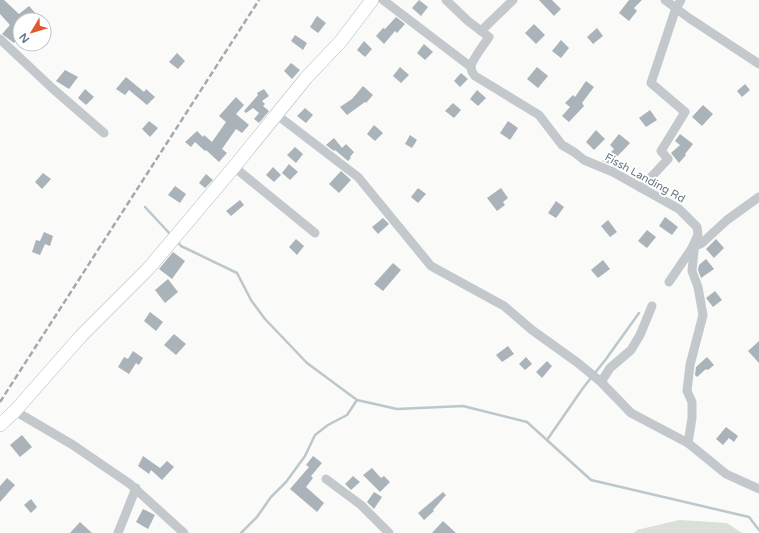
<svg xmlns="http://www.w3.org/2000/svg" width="759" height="533" font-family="'Varela Round',sans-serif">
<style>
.green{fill:#dadfd7}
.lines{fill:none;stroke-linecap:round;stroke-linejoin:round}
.stream{stroke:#bbc7cb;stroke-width:2.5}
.building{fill:#aab3b9}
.secondary-casing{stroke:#b3babf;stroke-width:14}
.street{stroke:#c3c8cc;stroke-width:9}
.secondary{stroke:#fff;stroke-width:13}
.rail{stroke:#a2aab0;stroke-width:2.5;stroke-dasharray:6 3;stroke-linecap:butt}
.labels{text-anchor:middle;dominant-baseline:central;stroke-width:4;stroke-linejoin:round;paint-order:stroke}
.street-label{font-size:11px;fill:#657683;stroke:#fff}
</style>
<rect width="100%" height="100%" fill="#fafaf8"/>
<polygon class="green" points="679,520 727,523 742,533 634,533 637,530"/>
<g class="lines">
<g class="stream">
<polyline points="145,207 171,235"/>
<polyline points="177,241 181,246 237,273 251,300 265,319 307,363 357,400 397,409 463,406 527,422 591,480 749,517 759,530"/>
<polyline points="547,440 583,388 606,359 639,313"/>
<polyline points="241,533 257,517 271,497 286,482 305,456 315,435 328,425 347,415 357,400"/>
</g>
</g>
<g class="building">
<polygon points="0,0 4,0 19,14 29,6 37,15 32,20 20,20 20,36 14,43 2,34 10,25 0,14"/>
<polygon points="419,0 428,7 421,16 412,8"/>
<polygon points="539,0 552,0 561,9 554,16"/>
<polygon points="629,0 642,0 634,8 637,11 629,21 619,13"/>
<polygon points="317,16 326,23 318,33 310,27"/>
<polygon points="396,17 405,24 397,33 395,31 384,44 376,36 383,28 385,29"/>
<polygon points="534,24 545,35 536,44 525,33"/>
<polygon points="597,28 603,36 593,44 587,37"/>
<polygon points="295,35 307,43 303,50 291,41"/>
<polygon points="561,40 569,48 561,58 552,51"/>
<polygon points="364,41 372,49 365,57 357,50"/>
<polygon points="424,44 433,52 425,60 417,53"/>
<polygon points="177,53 185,61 178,69 169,62"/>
<polygon points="291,63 300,70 292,79 284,71"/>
<polygon points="400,67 409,75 401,83 393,76"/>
<polygon points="537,67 548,76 538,88 527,79"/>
<polygon points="65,70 78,77 69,89 56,81"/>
<polygon points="461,73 468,79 460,87 454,81"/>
<polygon points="126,77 144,92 146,89 155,97 147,105 129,90 125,95 116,89"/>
<polygon points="586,81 594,87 582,103 584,106 569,122 562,116 570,107 565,103 573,95 575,97"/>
<polygon points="745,84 750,90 742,97 737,91"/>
<polygon points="363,86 373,95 366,103 365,102 347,115 340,107 352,99"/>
<polygon points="85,89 94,97 86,105 78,98"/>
<polygon points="264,89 269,96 262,101 265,104 263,106 269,111 259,123 254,119 259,113 253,108 246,113 244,111 258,95 257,93"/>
<polygon points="477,90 486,98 478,106 470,99"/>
<polygon points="236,97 244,105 236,114 249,125 242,133 236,129 222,149 227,153 219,162 206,150 205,151 195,142 191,147 185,142 197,131 203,137 204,135 212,142 226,122 219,116"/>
<polygon points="453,103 461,110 454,118 445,111"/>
<polygon points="703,105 713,114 702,126 692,117"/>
<polygon points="305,108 313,115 306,123 297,116"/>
<polygon points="650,110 657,120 646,127 639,118"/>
<polygon points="149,121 158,128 150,137 142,129"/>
<polygon points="508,121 518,128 510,140 500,133"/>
<polygon points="374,125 383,133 375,141 367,134"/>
<polygon points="596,130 605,139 594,150 586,142"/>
<polygon points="619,134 630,143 610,164 602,161 614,149 610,145"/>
<polygon points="680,134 693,144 685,154 686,155 679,163 671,153 680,145 675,141"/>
<polygon points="410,135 417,140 412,148 405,144"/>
<polygon points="334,138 342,148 346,144 354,152 350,157 351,158 348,161 335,150 334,151 326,145"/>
<polygon points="295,147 303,154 296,163 287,155"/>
<polygon points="289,164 298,172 290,180 282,173"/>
<polygon points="273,167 281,175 274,182 266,175"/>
<polygon points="341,171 351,180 339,193 329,184"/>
<polygon points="43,173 51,179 42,189 35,182"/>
<polygon points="206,174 213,180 205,188 199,183"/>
<polygon points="175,186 186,194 180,203 168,195"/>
<polygon points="418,188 426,194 418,203 411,197"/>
<polygon points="501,188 508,198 503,202 505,205 497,211 487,198"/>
<polygon points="240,200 244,205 231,216 226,211"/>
<polygon points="556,201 564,207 556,218 548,213"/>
<polygon points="665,217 678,227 672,235 659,226"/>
<polygon points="383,218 389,224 378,234 372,227"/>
<polygon points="608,220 617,232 610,237 601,226"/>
<polygon points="647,230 656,237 647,248 638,241"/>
<polygon points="44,232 53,236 50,246 45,244 40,255 32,252 36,240 40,241"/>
<polygon points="296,239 304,246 297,255 289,247"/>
<polygon points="716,239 724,248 714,258 706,249"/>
<polygon points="173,252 185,261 172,279 159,269"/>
<polygon points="706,259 714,269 701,278 698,270 699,265"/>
<polygon points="603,260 610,269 598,278 591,270"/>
<polygon points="393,263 401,270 383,291 374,284"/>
<polygon points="168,279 178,292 165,303 155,290"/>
<polygon points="715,291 722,300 713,307 706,298"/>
<polygon points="150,312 163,322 156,331 144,321"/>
<polygon points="174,334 186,344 176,355 164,345"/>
<polygon points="759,341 759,363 748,351"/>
<polygon points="508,346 514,354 502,362 496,355"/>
<polygon points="133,351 143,358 139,365 136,363 129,374 118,367 124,357 128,359"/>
<polygon points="526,357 532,364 525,370 519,364"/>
<polygon points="707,357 714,365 708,370 706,369 697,377 695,375 696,367"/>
<polygon points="547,361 552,366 542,378 536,372"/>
<polygon points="726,427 738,436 734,442 729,438 723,445 716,439"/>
<polygon points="22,435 32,447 20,457 10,445"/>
<polygon points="143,456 160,468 167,461 174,467 162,480 151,470 149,474 138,466"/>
<polygon points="313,456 322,463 311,476 313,478 306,487 324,503 317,512 290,489 309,467 306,465"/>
<polygon points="372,468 381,478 384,476 390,482 380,492 363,475"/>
<polygon points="353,476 360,482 351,490 345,484"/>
<polygon points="7,478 15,485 0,502 0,486"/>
<polygon points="374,492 382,497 374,509 367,502"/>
<polygon points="443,492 446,495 433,510 434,511 424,520 418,513"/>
<polygon points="31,499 37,507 31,513 24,505"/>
<polygon points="143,509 155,515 148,529 136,522"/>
<polygon points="443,521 456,533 432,533"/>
<polygon points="80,522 92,533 70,533"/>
</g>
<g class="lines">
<g class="secondary-casing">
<polyline id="secondary" points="0,425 15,411 81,336 148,269 234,167 306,78 341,41 372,0"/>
</g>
<g class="street">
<polyline points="383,0 471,67"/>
<polyline points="665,0 689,18 759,64"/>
<polyline points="481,31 513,0"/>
<polyline points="0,39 52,88 104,133"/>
<path d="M277,115L358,177L431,266L504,306L532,330L578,363L601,382L631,413L688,443L692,418V402L687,391L690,365L703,315L698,287L692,271L694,251L692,248L698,235L697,227L679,209L613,172L584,160L574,152L562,145L539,115L475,76C473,74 471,71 471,67C471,61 485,43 489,37L468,21L446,0"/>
<polyline points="234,167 315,233"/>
<polyline points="641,188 668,159 661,151 685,112 651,83 676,8 681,0"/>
<polyline points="669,282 692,248 702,243 727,220 759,197"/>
<polyline points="601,382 610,368 631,350 640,335 652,306"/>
<polyline points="15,411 73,445 130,484 184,533"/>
<polyline points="688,443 726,474 759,489"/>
<polyline points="326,479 361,505 389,533"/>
<polyline points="118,533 136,488"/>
</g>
<use href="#secondary" class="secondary"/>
<polyline class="rail" points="0,402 259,0"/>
</g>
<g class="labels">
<g class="street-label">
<text transform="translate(645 178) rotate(29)">Fissh Landing Rd</text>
</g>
</g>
<g transform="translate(32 32) rotate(232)"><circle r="19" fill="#ffffff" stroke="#c1c8cd"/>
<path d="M0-3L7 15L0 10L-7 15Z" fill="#e4572e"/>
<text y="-6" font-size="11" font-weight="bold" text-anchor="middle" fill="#657683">N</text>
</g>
</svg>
